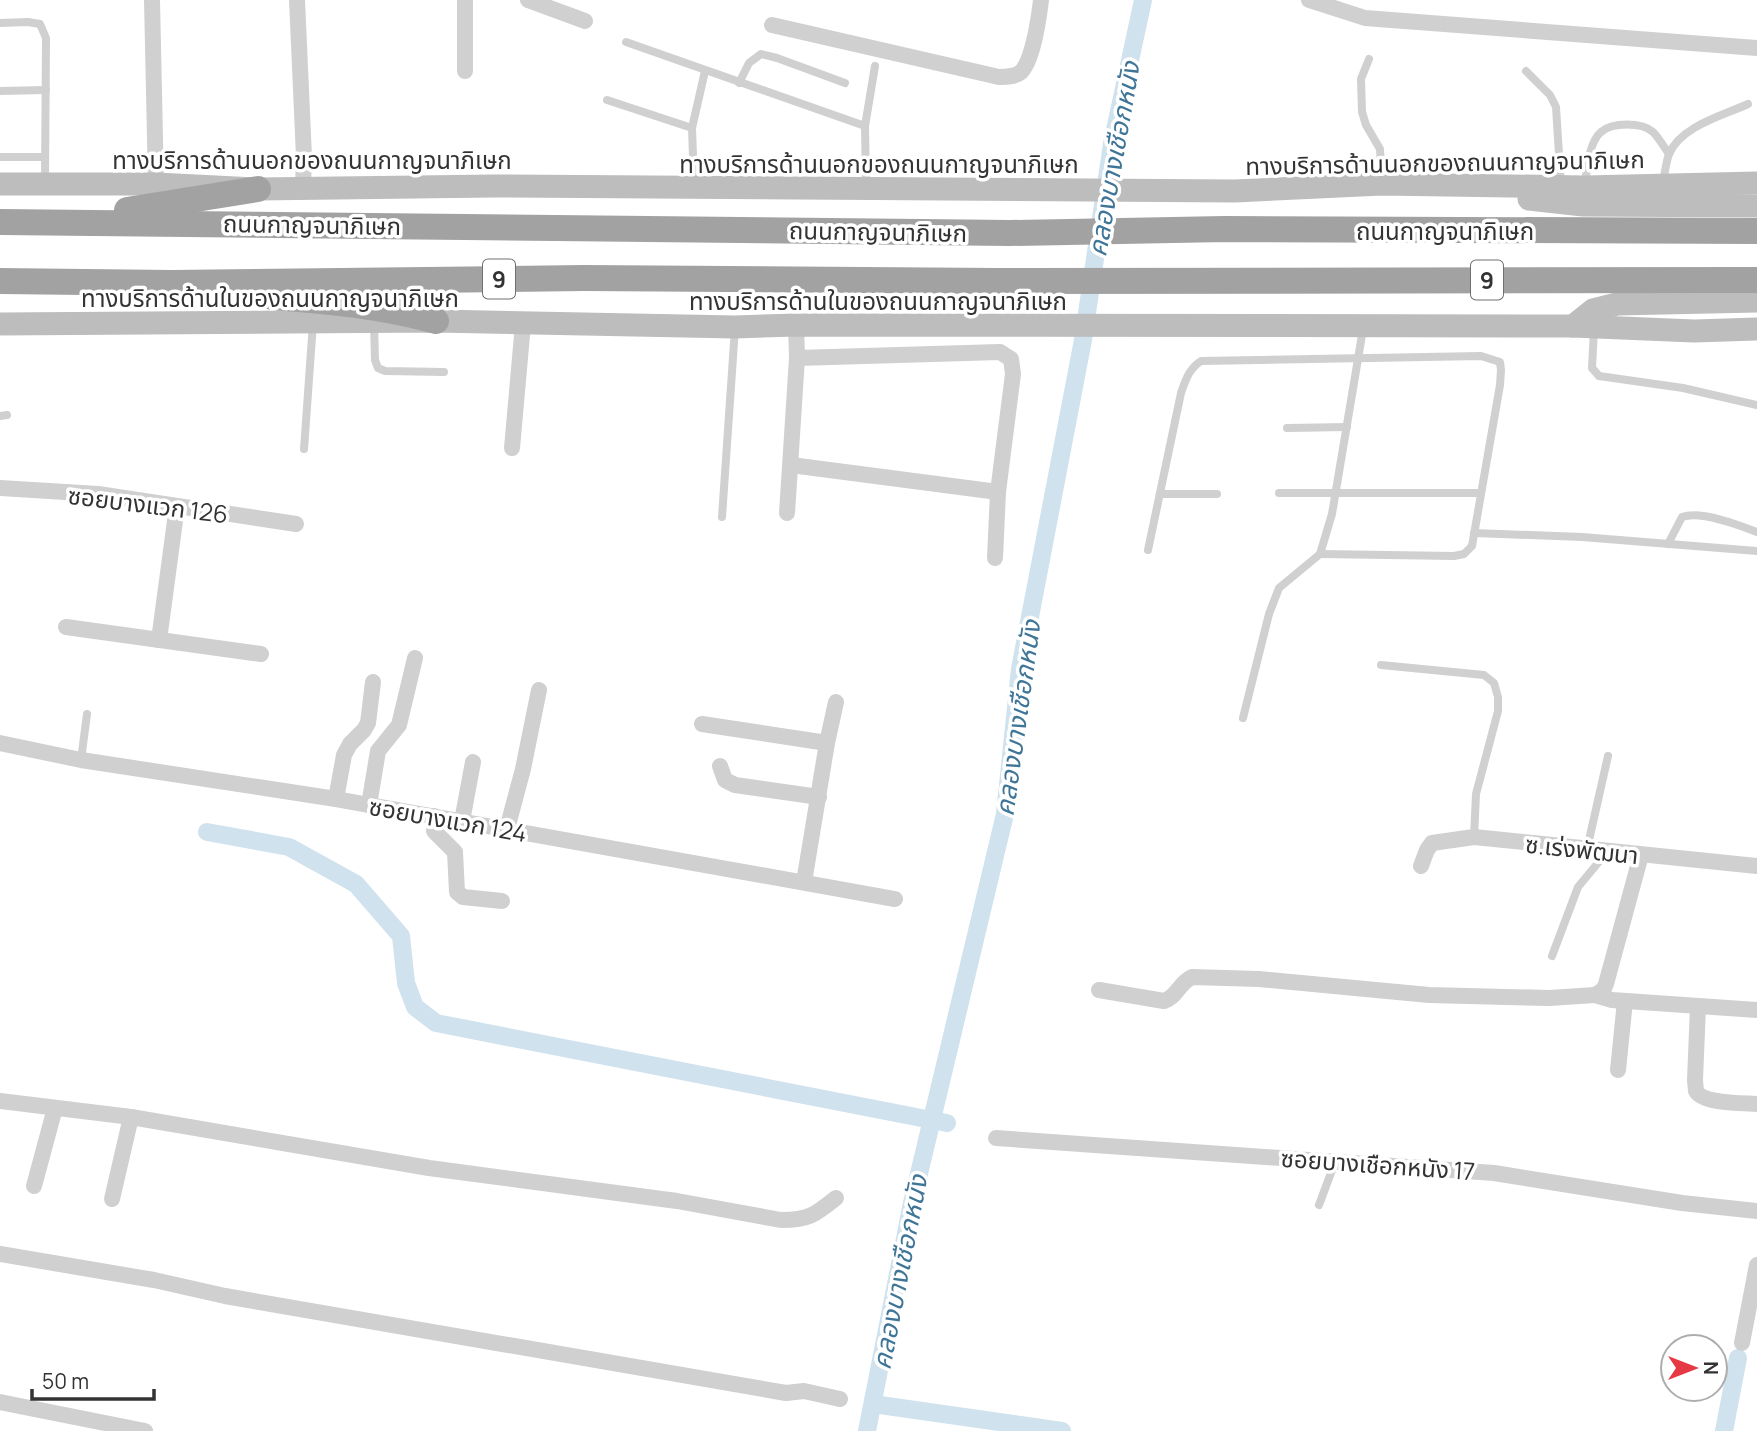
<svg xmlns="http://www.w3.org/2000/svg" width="1757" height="1431" font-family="Manrope,'Noto Sans Thai',sans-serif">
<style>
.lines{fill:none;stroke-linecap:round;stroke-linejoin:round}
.canal{stroke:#cfe2ee;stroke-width:18}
.service{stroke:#d0d0d0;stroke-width:8}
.minor{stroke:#d0d0d0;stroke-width:16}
.secondary{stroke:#bdbdbd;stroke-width:23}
.trunk{stroke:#a2a2a2;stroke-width:26}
.labels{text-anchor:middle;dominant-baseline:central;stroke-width:7;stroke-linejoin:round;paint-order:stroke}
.shield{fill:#fff;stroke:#707070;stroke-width:2}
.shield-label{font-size:23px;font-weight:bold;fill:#333}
.street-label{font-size:24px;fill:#333;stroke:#fff}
.water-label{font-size:26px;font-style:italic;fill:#3f7597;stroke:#fff}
</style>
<rect width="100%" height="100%" fill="#fff"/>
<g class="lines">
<g class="canal">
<polyline points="207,832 289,847 356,884 401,936 406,983 415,1007 436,1023 947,1123"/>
<polyline points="873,1404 1062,1431"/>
<polyline points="867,1431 912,1203 1005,814 1020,669 1083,340 1112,144 1143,0"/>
<polyline points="1724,1431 1738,1358"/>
</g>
<g class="service">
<polyline points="0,23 28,22 40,24 46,38 45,180"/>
<polyline points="626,42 865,126"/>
<polyline points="1369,59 1361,79 1362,112 1366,125 1380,149 1382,183"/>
<polyline points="1526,71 1550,95 1556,107 1561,186"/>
<polyline points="739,83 749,63 761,54 777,58 845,83"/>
<polyline points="0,91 46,90"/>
<polyline points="607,100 692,128"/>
<polyline points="0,157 44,157"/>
<path d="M1663,181C1665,173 1666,162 1669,154C1681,126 1722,116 1748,104"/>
<path d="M1585,183C1587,169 1589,142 1601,132C1612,122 1642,122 1653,132C1659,138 1664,147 1669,154"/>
<polyline points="694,185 692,128 705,71"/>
<polyline points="866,185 865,126 875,66"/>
<polyline points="374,323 375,360 378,368 385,371 444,372"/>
<polyline points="1594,329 1592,368 1599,376 1683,388 1757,405"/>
<polyline points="0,416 7,415"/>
<polyline points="1287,428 1347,427"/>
<polyline points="304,449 313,323"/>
<polyline points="1279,493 1480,493"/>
<polyline points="1160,494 1217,494"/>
<polyline points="722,517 735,328"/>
<polyline points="1474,533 1582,537 1757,551"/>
<path d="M1668,544L1682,517C1700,510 1739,525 1757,532"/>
<path d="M1148,550L1181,393C1186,379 1189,369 1201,361L1481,356L1500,362L1501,370L1500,385L1472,546L1464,554L1454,556L1320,554"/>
<polyline points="1381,665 1484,675 1494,683 1498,697 1498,711 1476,794 1474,837"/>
<polyline points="1243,718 1269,614 1279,588 1320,554 1332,514 1363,329"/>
<polyline points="81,760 87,714"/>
<polyline points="1587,849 1608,756"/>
<polyline points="1552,956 1578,887 1607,852"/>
<polyline points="1319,1205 1335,1162"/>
</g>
<g class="minor">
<polyline points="152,0 156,184"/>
<polyline points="297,0 304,157 303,188"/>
<polyline points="528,0 585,21"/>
<polyline points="1309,0 1365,18 1757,48"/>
<path d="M772,25L999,77C1006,77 1015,77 1021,72C1033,60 1039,17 1041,0"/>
<polyline points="465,71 465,0"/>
<polyline points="796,325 797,358 1000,352 1011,359 1013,374 998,492 995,558"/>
<polyline points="512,448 523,324"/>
<polyline points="791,465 998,492"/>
<polyline points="0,488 98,494 296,524"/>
<polyline points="787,513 797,358"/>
<polyline points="66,627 261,654"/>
<polyline points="159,640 177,506"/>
<polyline points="702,724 827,743"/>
<polyline points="0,743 81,760 336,799 895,899"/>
<polyline points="720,766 725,780 735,785 819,797"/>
<polyline points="336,799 344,755 350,744 364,730 368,723 373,682"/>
<polyline points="369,805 378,751 399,725 415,658"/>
<polyline points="434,816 434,831 455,852 457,892 463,897 502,901"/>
<polyline points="462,821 473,762"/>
<polyline points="507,829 523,769 539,690"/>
<polyline points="1421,866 1427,850 1432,843 1474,837 1757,866"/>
<polyline points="804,882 827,743 836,702"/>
<path d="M1099,990L1164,1001C1177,997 1179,983 1192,977L1259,979L1429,995L1549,998L1595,995L1603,990L1606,984L1641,855"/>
<polyline points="1595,995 1612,1000 1757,1010"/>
<path d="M1698,1007L1695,1080C1695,1081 1696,1090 1696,1091C1703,1104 1743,1103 1757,1104"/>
<polyline points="1618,1070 1625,1001"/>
<path d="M0,1101L131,1117L429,1168L677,1201L781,1220C809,1220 815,1215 836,1198"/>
<polyline points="996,1138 1494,1173 1682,1203 1757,1211"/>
<polyline points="34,1186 55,1108"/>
<polyline points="112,1199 131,1117"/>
<polyline points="0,1254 154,1280 225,1296 786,1393 804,1391 840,1399"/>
<polyline points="1742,1343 1757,1265"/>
<polyline points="0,1402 145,1431"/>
</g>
<g class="secondary">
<polyline points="0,184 156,184 258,189 494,186 1235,191 1382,184 1585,187 1757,183"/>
<polyline points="1529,199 1583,205 1757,206"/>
<polyline points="0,324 436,321 735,327 796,325 1573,326 1694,331 1757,329"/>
<polyline points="1573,326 1593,310 1617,304 1757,301"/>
</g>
<g class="trunk">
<polyline points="127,210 258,189"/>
<polyline points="0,222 1010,233 1225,229 1757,231"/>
<polyline points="0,281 171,283 584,278 998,281 1757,280"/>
<path d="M272,297C328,301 382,306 436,321"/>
</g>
</g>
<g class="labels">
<g class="shield">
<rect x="483" y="259.5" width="32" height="39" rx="5"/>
<rect x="1471" y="260.5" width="32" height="39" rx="5"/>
</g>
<g class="shield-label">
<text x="499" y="279">9</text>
<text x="1487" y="280">9</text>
</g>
<g class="street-label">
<text x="312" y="159">ทางบริการด้านนอกของถนนกาญจนาภิเษก</text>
<text transform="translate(1445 162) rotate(-1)">ทางบริการด้านนอกของถนนกาญจนาภิเษก</text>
<text x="879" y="163">ทางบริการด้านนอกของถนนกาญจนาภิเษก</text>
<text transform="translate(312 224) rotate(1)">ถนนกาญจนาภิเษก</text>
<text x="1445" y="230">ถนนกาญจนาภิเษก</text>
<text transform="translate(878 231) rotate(1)">ถนนกาญจนาภิเษก</text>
<text x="270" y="297">ทางบริการด้านในของถนนกาญจนาภิเษก</text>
<text x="878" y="300">ทางบริการด้านในของถนนกาญจนาภิเษก</text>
<text transform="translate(148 504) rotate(7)">ซอยบางแวก 126</text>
<text transform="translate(448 819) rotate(10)">ซอยบางแวก 124</text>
<text transform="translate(1582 849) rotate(6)">ซ.เร่งพัฒนา</text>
<text transform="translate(1378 1164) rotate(4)">ซอยบางเชือกหนัง 17</text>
</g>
<g class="water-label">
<text transform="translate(1113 159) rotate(-80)">คลองบางเชือกหนัง</text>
<text transform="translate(1017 718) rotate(-82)">คลองบางเชือกหนัง</text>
<text transform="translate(899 1272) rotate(-79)">คลองบางเชือกหนัง</text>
</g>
</g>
<g transform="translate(1694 1368) rotate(90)"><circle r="33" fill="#ffffff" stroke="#adadad" stroke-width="2"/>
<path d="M0-5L12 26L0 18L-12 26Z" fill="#e63946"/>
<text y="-10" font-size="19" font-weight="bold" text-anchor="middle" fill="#333333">N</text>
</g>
<path d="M32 1389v10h122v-10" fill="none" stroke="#333333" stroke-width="3.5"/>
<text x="42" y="1389" font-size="21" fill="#333333" stroke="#ffffff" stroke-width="5" paint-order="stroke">50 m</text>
</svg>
